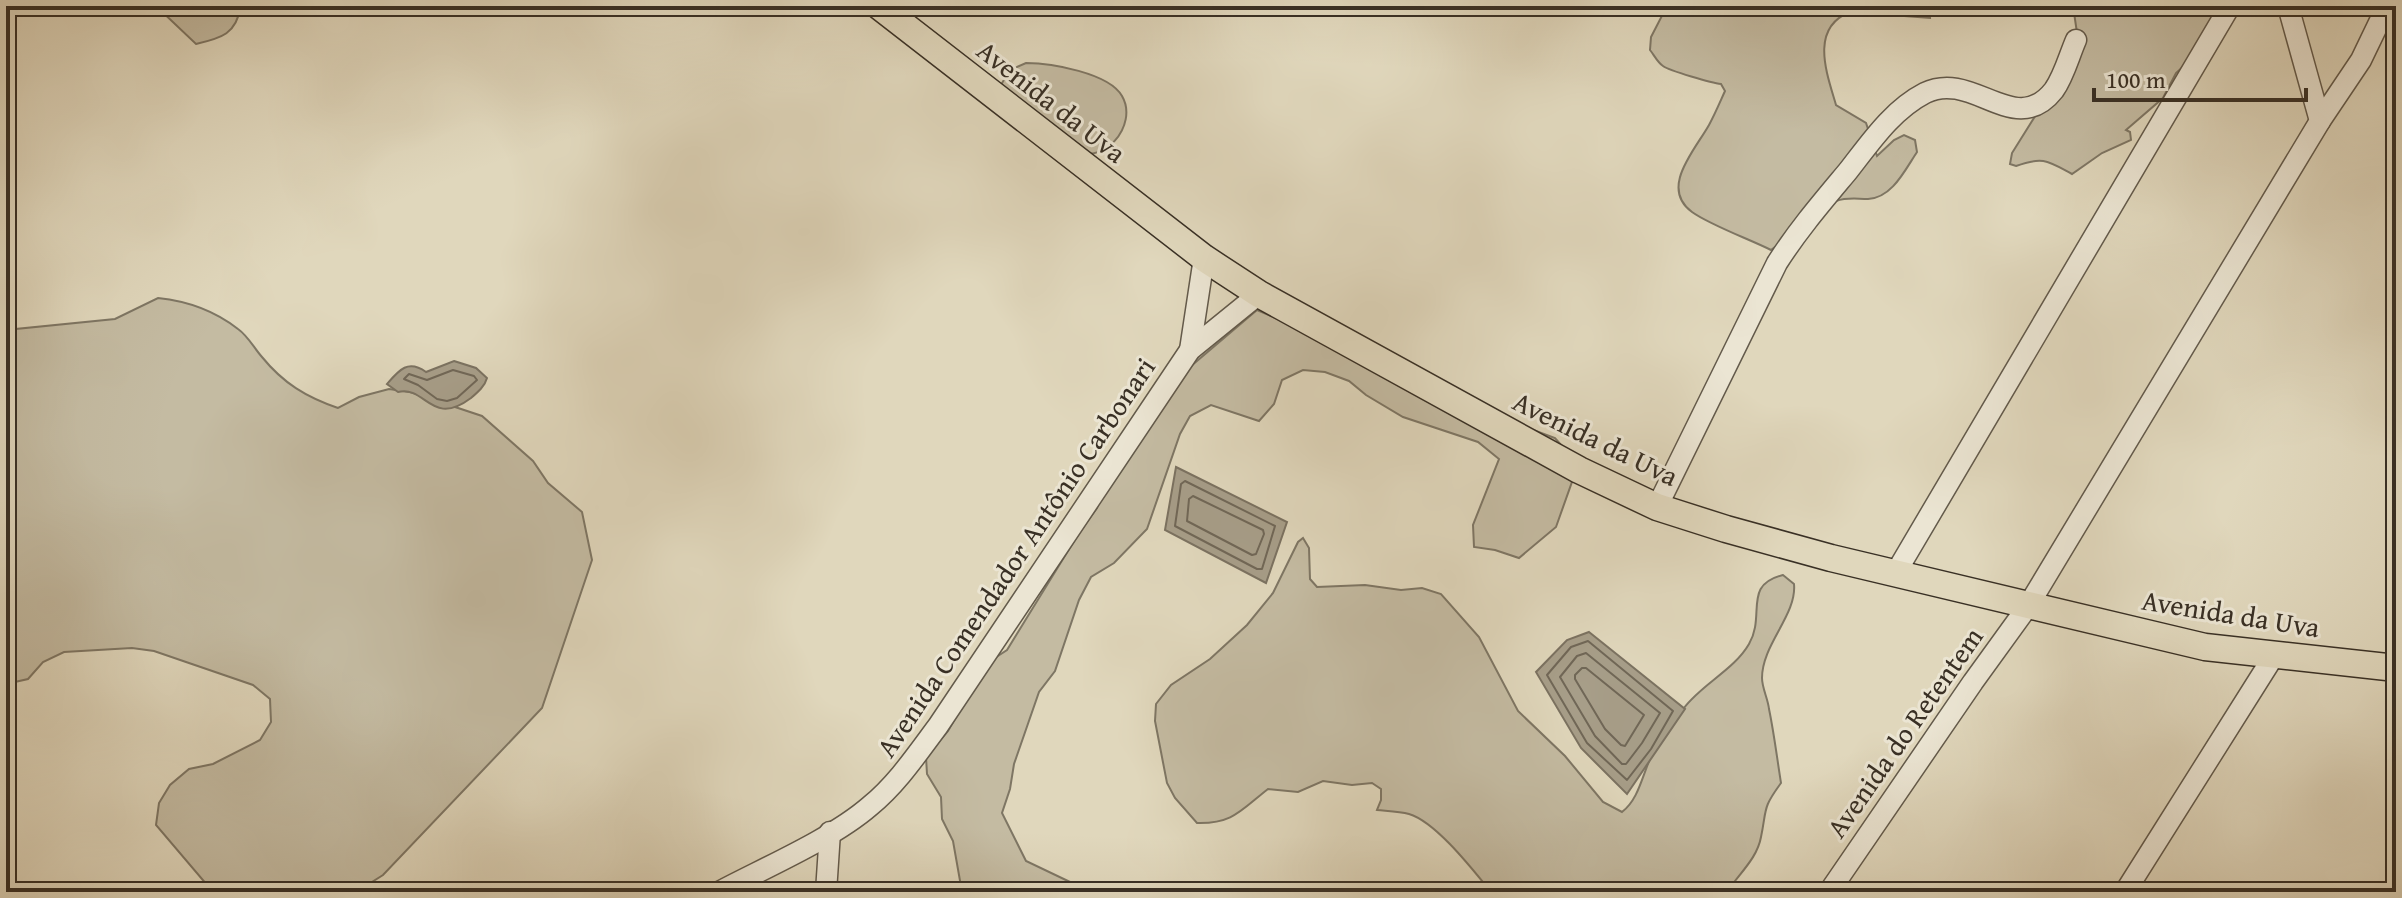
<svg xmlns="http://www.w3.org/2000/svg" width="2402" height="898" font-family="'Gentium Book Plus',serif">
<style>
.green{fill:#c4bba2;stroke:#7e7664;stroke-width:2}
.water{fill:#a79e89;stroke:#7b7261;stroke-width:2}
.lines{fill:none;stroke-linecap:round;stroke-linejoin:round}
.shore{stroke:#706757;stroke-width:2}
.minor-casing{stroke:#635a4b;stroke-width:23}
.major-casing{stroke:#393025;stroke-width:29}
.minor{stroke:#ebe5d3;stroke-width:20}
.major{stroke:#e0d7bc;stroke-width:26}
.labels{text-anchor:middle;dominant-baseline:central;stroke-width:6;stroke-linejoin:round;paint-order:stroke}
.street-label{font-size:28px;fill:#393025;stroke:#ebe5d3}
</style>
<rect width="100%" height="100%" fill="#e0d7bc"/>
<filter id="stains"><feTurbulence type="fractalNoise" baseFrequency=".0025" numOctaves="4"/><feColorMatrix values="0 0 0 0 .2 0 0 0 0 .09 0 0 0 0 .02 0 0 0 .5 -.17"/></filter>
<radialGradient id="worn" r=".72"><stop offset=".6" stop-color="#630" stop-opacity="0"/><stop offset="1" stop-color="#630" stop-opacity=".3"/></radialGradient>
<g class="green">
<path d="M156,6H241C236,34 222,38 196,44Z"/>
<path d="M1667,6H1929L1930,18L1850,12C1809,28 1827,74 1836,105L1866,123L1877,156L1894,140L1904,135L1915,140L1917,152C1905,170 1892,198 1868,199C1856,199 1848,197 1836,201L1771,250C1749,239 1710,225 1692,212C1659,188 1695,150 1709,125C1715,114 1720,102 1725,91L1721,84C1712,83 1670,71 1663,66C1658,63 1654,55 1650,50L1651,37Z"/>
<path d="M2073,6H2223L2186,64L2176,73L2163,98L2126,130L2130,132L2131,140L2102,153L2072,174C2048,161 2043,156 2016,166L2010,164L2012,153L2079,46Z"/>
<path d="M1026,63C1051,63 1109,73 1122,96C1139,125 1103,169 1069,149C1063,145 1056,138 1050,133C1033,118 1016,103 999,88L1010,70Z"/>
<path d="M158,298C187,301 215,311 238,329C248,336 254,348 262,357C283,383 306,397 338,408L359,397L389,389L410,392L482,416L533,461L548,483L582,512L592,560L542,708L383,875L356,892H213L156,825L159,803L170,785L189,769L213,764L260,740L271,722L270,699L253,685L154,651L132,648L64,652L43,662L28,679L6,684V330L115,319Z"/>
<polygon points="1257,310 1528,428 1555,438 1571,456 1573,479 1556,527 1519,558 1495,550 1474,547 1473,525 1499,459 1478,442 1403,417 1366,395 1349,381 1325,372 1303,370 1282,380 1274,404 1259,421 1211,405 1190,416 1180,434 1147,529 1114,563 1091,577 1079,600 1055,671 1039,692 1014,764 1010,789 1002,813 1026,861 1091,892 962,892 953,841 942,819 941,797 927,774 926,757 948,731 987,663 1007,650 1079,533 1097,508 1105,484 1164,389"/>
<path d="M1303,538L1309,548L1310,579L1317,587L1365,585L1401,590L1422,588L1441,594L1479,637L1518,711L1565,756L1603,802L1622,812C1638,800 1642,777 1650,759C1659,742 1672,724 1684,708C1702,684 1734,670 1749,644C1766,615 1742,585 1783,575L1794,584C1797,615 1762,644 1762,678C1762,688 1768,699 1769,709C1774,733 1777,758 1781,783C1762,809 1767,808 1761,837C1758,854 1746,867 1735,881L1743,892H1491C1473,870 1436,822 1409,814C1399,811 1387,811 1377,810L1381,800V789L1372,783L1352,785L1323,781L1298,792L1268,789C1241,810 1233,824 1197,823L1175,798L1167,783L1155,721L1156,704L1171,685L1210,659L1247,625L1273,593L1298,542Z"/>
</g>
<g class="water">
<path d="M454,361L476,368L487,378C485,386 478,392 471,398C431,428 426,385 398,392L387,384C399,370 408,359 426,372Z"/>
<polygon points="1176,467 1287,522 1266,583 1165,530"/>
<polygon points="1589,632 1685,709 1627,794 1581,748 1536,672 1567,640"/>
</g>
<g class="lines">
<g class="shore">
<polygon points="453,370 474,376 477,380 457,398 447,401 437,399 418,385 404,379 409,374 427,380"/>
<polygon points="1185,481 1275,526 1262,569 1257,569 1175,526 1181,484"/>
<polygon points="1193,496 1263,530 1264,534 1256,554 1252,555 1187,521 1189,499"/>
<polygon points="1588,641 1673,711 1651,749 1627,780 1587,743 1547,675 1571,647"/>
<polygon points="1586,653 1660,713 1642,743 1626,764 1622,764 1595,736 1560,677 1577,656"/>
<polygon points="1582,668 1586,668 1644,715 1625,746 1621,745 1605,729 1575,679 1575,675"/>
</g>
<g class="minor-casing">
<g id="minor">
<polyline points="2288,6 2320,121"/>
<polyline points="1190,350 1204,258"/>
<path d="M1657,507L1777,263C1798,230 1823,201 1848,171C1870,143 1892,110 1925,93C1973,69 2015,140 2054,90C2064,76 2069,56 2076,40"/>
<polyline points="1895,574 2230,6"/>
<path d="M719,892C764,868 832,839 870,806C897,784 917,754 938,726L1190,350L1259,294"/>
<polyline points="826,892 830,832"/>
<polyline points="1829,892 1973,682 2028,606 2320,121 2361,60 2387,6"/>
<polyline points="2125,892 2275,654"/>
</g>
</g>
<g class="major-casing">
<polyline id="major" points="879,6 1204,258 1259,294 1579,470 1657,507 1726,529 1831,558 2205,647 2396,668"/>
</g>
<use href="#minor" class="minor"/>
<use href="#major" class="major"/>
</g>
<g class="labels">
<g class="street-label">
<text transform="translate(1052 101) rotate(38)">Avenida da Uva</text>
<text transform="translate(1596 438) rotate(26)">Avenida da Uva</text>
<text transform="translate(1015 557) rotate(-56)">Avenida Comendador Antônio Carbonari</text>
<text transform="translate(2231 613) rotate(9)">Avenida da Uva</text>
<text transform="translate(1904 732) rotate(-55)">Avenida do Retentem</text>
</g>
</g>
<rect width="2402" height="898" fill="none" stroke="#e0d7bc" stroke-width="32"/>
<rect x="8" y="8" width="2386" height="882" fill="none" stroke="#393025" stroke-width="4"/>
<rect x="16" y="16" width="2370" height="866" fill="none" stroke="#393025" stroke-width="2"/>
<path d="M2094 88v12h212v-12" fill="none" stroke="#393025" stroke-width="4"/>
<text x="2106" y="88" font-size="24" fill="#393025" stroke="#ebe5d3" stroke-width="6" paint-order="stroke">100 m</text>
<rect width="100%" height="100%" filter="url(#stains)"/>
<rect width="100%" height="100%" fill="url(#worn)"/>
</svg>
